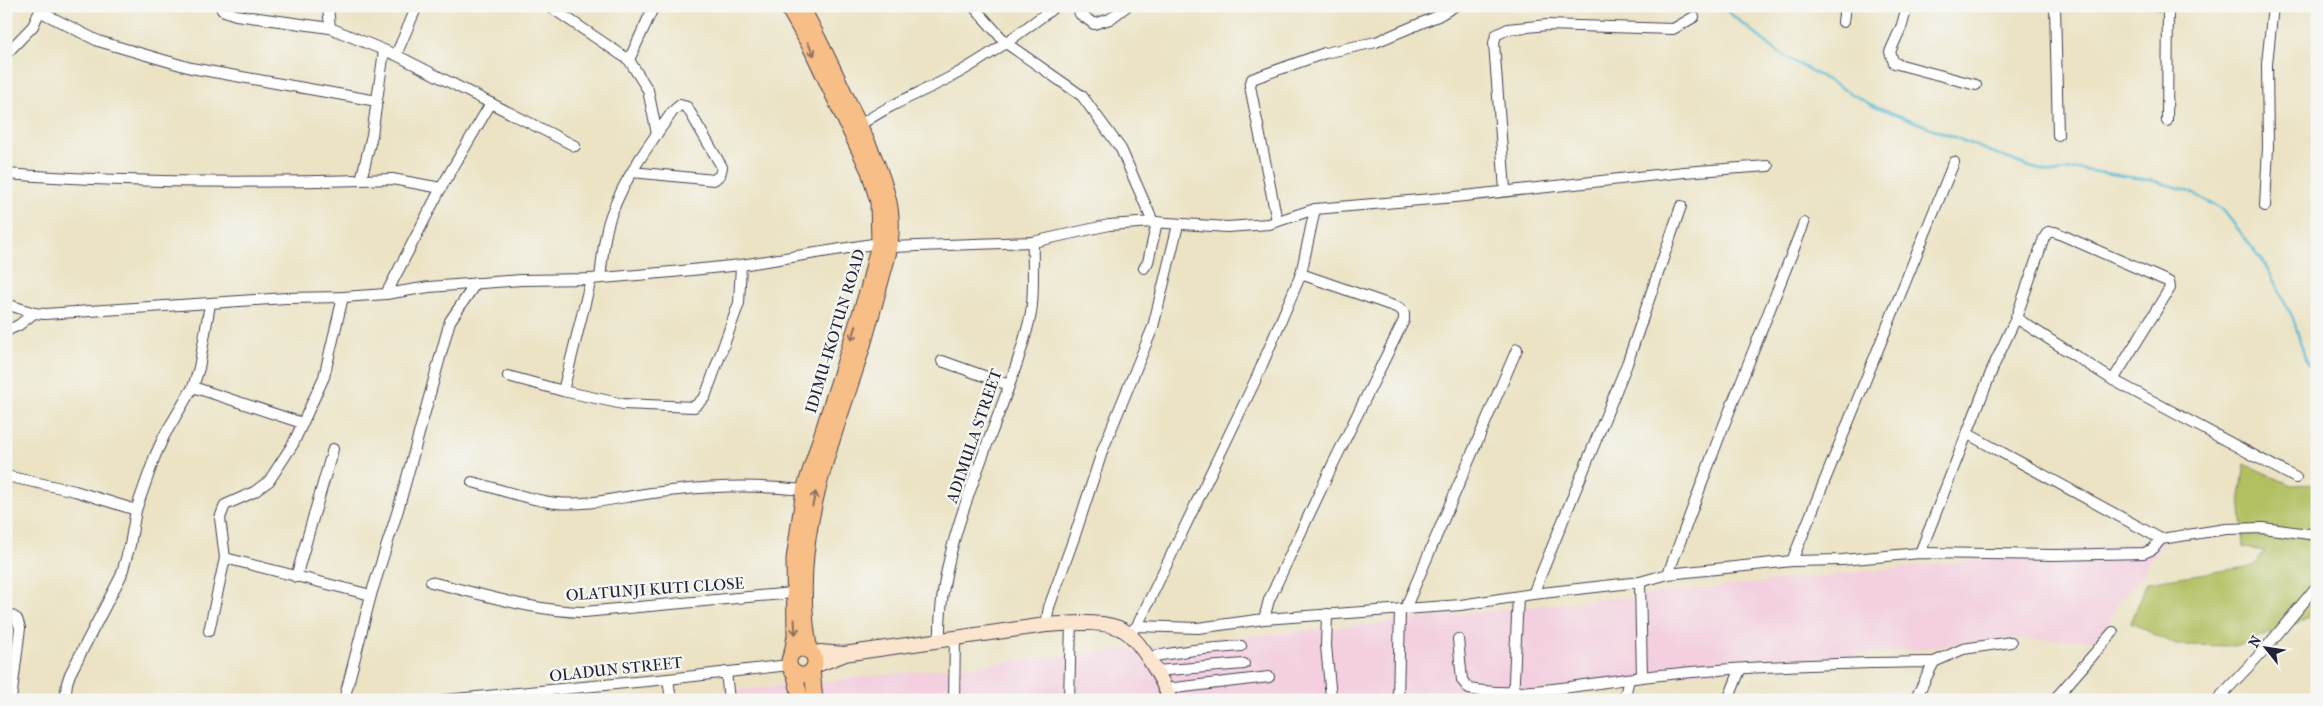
<svg xmlns="http://www.w3.org/2000/svg" width="2323" height="706" font-family="'IM FELL French Canon',serif">
<style>
.built{fill:#f3cfdf}
.green{fill:#b3c062;stroke:#6a714e}
.lines{fill:none;stroke-linecap:round;stroke-linejoin:round}
.stream{stroke:#54b9d3;stroke-width:2.5}
.street-casing{stroke:#403f50;stroke-width:12}
.secondary-casing{stroke:#403f50;stroke-width:16}
.primary-casing{stroke:#403f50;stroke-width:17}
.street{stroke:#fff;stroke-width:10}
.secondary{stroke:#fce5cf;stroke-width:14}
.primary{stroke:#f7be87;stroke-width:15}
.oneway{stroke:#8c7061}
.labels{text-anchor:middle;dominant-baseline:central;stroke-width:5;stroke-linejoin:round;paint-order:stroke}
.street-label{font-size:16px;fill:#22223b;stroke:#f6f6f2}
</style>
<rect width="100%" height="100%" fill="#f6f6f2"/>
<filter id="ink" filterUnits="userSpaceOnUse"><feTurbulence type="fractalNoise" baseFrequency=".02" numOctaves="2"/><feDisplacementMap in="SourceGraphic" scale="10" xChannelSelector="R" yChannelSelector="G"/><feConvolveMatrix kernelMatrix="1 2 1 2 8 2 1 2 1" color-interpolation-filters="sRGB"/></filter>
<filter id="wash" filterUnits="userSpaceOnUse"><feTurbulence type="fractalNoise" baseFrequency=".0096" numOctaves="4" result="noise"/><feDisplacementMap in="SourceGraphic" scale="20" xChannelSelector="R" yChannelSelector="G"/><feGaussianBlur stdDeviation="1.12" result="paint"/><feColorMatrix in="noise" values="0 0 0 0 0 0 0 0 0 0 0 0 0 0 0 0 0 1.4 0 .05"/><feComposite in="paint" operator="in"/></filter>
<g filter="url(#wash)">
<rect width="100%" height="100%" fill="#ebe3c4"/>
<polygon class="built" points="2164,540 2137,582 2119,601 2104,632 2092,640 2007,639 1542,689 1470,700 645,700"/>
<polygon class="green" points="2245,464 2291,485 2317,484 2317,615 2238,646 2176,645 2131,623 2147,582 2253,566 2265,551 2244,548 2240,496"/>
<g class="lines">
<polyline class="stream" points="1721,6 1779,53 1870,104 2027,166 2051,173 2078,169 2150,180 2187,190 2224,211 2265,264 2293,318 2307,364 2317,376"/>
</g>
</g>
<g filter="url(#ink)">
<g class="lines">
<g class="street-casing">
<g id="street">
<polyline points="221,6 222,10 236,15 330,28 396,55 575,146"/>
<polyline points="328,6 330,28"/>
<polyline points="549,6 629,60 648,90 657,134"/>
<polyline points="973,6 1006,43 1082,96 1121,149 1153,222"/>
<polyline points="1077,6 1080,14 1094,24 1110,19 1127,6"/>
<polyline points="1907,6 1902,25 1890,52 1894,63 1976,85"/>
<polyline points="2055,6 2058,135"/>
<polyline points="2156,6 2168,7"/>
<polyline points="41,12 98,41 191,68 377,101"/>
<polyline points="1843,22 1845,6"/>
<polyline points="384,51 372,135 361,180 392,179 441,188"/>
<polyline points="6,54 33,26 42,6"/>
<polyline points="396,55 417,6"/>
<polyline points="629,60 654,6"/>
<polyline points="2167,121 2168,6"/>
<path d="M859,126C886,106 918,94 947,79C986,59 1021,32 1056,6"/>
<path d="M6,174C125,183 242,183 361,180"/>
<polyline points="1505,190 1494,43 1496,35 1508,29 1547,25 1673,29 1694,17"/>
<polyline points="2265,206 2268,147 2267,64 2273,6"/>
<polyline points="1277,221 1250,86 1252,79 1325,53 1376,42 1438,16 1455,6"/>
<polyline points="890,247 1033,242 1109,225 1153,222 1227,227 1269,224 1315,209 1455,197 1684,172 1768,166"/>
<polyline points="1144,268 1148,262 1157,222"/>
<path d="M600,278C603,255 604,231 613,210C627,174 651,142 673,111L680,105L687,107L722,167L720,175L714,180L632,172"/>
<polyline points="386,294 441,188 491,103"/>
<polyline points="343,297 324,377 293,444 269,481 254,492 225,505 220,518 225,558 371,595"/>
<polyline points="6,304 34,313 45,314 286,298 343,297 386,294 429,287 521,280 591,279 672,272 741,265 879,243"/>
<polyline points="2016,318 2113,380 2296,478"/>
<polyline points="6,331 19,325 34,313"/>
<polyline points="942,361 1009,385"/>
<polyline points="508,376 563,391 623,404 694,407 705,397 739,303 741,265"/>
<polyline points="193,387 302,423"/>
<polyline points="563,391 591,279"/>
<polyline points="1968,434 2161,539 2226,529 2263,528 2317,535"/>
<polyline points="6,476 75,491 136,510"/>
<path d="M472,482C500,489 528,500 557,503C589,506 620,497 652,493C706,486 750,484 804,490"/>
<polyline points="1920,553 1994,365 2016,318 2044,238 2048,232 2055,232 2169,282 2170,288 2113,380"/>
<polyline points="1792,561 1954,162"/>
<polyline points="1668,574 1718,440 1804,223"/>
<polyline points="296,577 333,449"/>
<path d="M431,582C482,594 532,611 584,612L793,593"/>
<polyline points="1640,582 1642,677"/>
<polyline points="1533,594 1627,364 1681,206"/>
<polyline points="1405,609 1517,349"/>
<polyline points="6,612 17,619 20,628 11,700"/>
<polyline points="1327,614 1326,646 1331,697"/>
<polyline points="1264,619 1269,600 1332,466 1404,320 1404,313 1399,308 1301,274"/>
<polyline points="1046,625 1049,607 1075,535 1103,449 1153,327 1178,225"/>
<polyline points="1137,626 1256,379 1301,274 1315,209"/>
<polyline points="209,631 225,558"/>
<polyline points="1128,634 1137,626 1198,628 1264,619 1461,605 1533,594 1640,582 1668,574 1792,561 1842,560 1920,553 2054,555 2144,553 2153,549 2161,539"/>
<path d="M1458,639L1462,680L1469,689C1519,699 1590,683 1642,677C1739,666 1837,663 1934,662L1915,700"/>
<path d="M940,640C937,533 1005,422 1030,318C1035,298 1032,264 1033,242"/>
<polyline points="1148,657 1194,650 1241,646"/>
<polyline points="1934,662 1963,649 2011,642"/>
<polyline points="1156,671 1244,664"/>
<polyline points="726,672 729,700"/>
<polyline points="668,679 671,700"/>
<polyline points="1166,689 1269,677"/>
<polyline points="65,700 67,683 70,674 121,576 130,545 136,510 155,456 164,436 193,387 199,368 210,304"/>
<polyline points="344,700 371,595 398,510 450,321 476,283"/>
<polyline points="445,700 668,679 789,665"/>
<polyline points="954,700 955,638"/>
<polyline points="1069,700 1071,623"/>
<polyline points="1398,700 1400,609"/>
<polyline points="1513,700 1518,597"/>
<polyline points="1624,700 1629,679"/>
<polyline points="1728,700 1740,670"/>
<polyline points="2054,700 2113,632"/>
<polyline points="2217,700 2265,649 2317,586"/>
</g>
</g>
<g class="secondary-casing">
<g id="secondary">
<path d="M812,654L820,652L844,654L1046,625C1067,624 1104,619 1123,630C1140,639 1164,682 1170,700"/>
<polyline points="814,666 843,655"/>
</g>
</g>
<g class="primary-casing">
<g id="primary">
<polyline points="787,6 811,48 869,171 878,202 879,243 868,289 804,490 794,559 795,636 792,653"/>
<path d="M801,6C821,42 838,79 855,116C868,143 881,169 888,198C893,217 892,241 887,259C877,295 868,330 857,365C825,462 790,548 810,651"/>
<circle cx="802" cy="662" r="13"/>
<polyline points="812,670 815,700"/>
<polyline points="794,672 801,700"/>
</g>
</g>
<use href="#street" class="street"/>
<use href="#secondary" class="secondary"/>
<use href="#primary" class="primary"/>
</g>
<defs><path id="oneway-shaft" d="M-6 0H5M1.5-3L5.5 0L1.5 3" fill="none" stroke-width="1.6" stroke-linecap="round" stroke-linejoin="round" transform="scale(1.25)"/></defs>
<g class="oneway">
<use href="#oneway-shaft" transform="translate(811 49) rotate(63)"/>
<use href="#oneway-shaft" transform="translate(854 333) rotate(108)"/>
<use href="#oneway-shaft" transform="translate(814 499) rotate(-77)"/>
<use href="#oneway-shaft" transform="translate(795 627) rotate(87)"/>
</g>
</g>
<g class="labels">
<g class="street-label">
<text transform="translate(835 331) rotate(-73)">IDIMU-IKOTUN ROAD</text>
<text transform="translate(974 436) rotate(-71)">ADIMULA STREET</text>
<text transform="translate(655 589) rotate(-4)">OLATUNJI KUTI CLOSE</text>
<text transform="translate(616 669) rotate(-6)">OLADUN STREET</text>
</g>
</g>
<rect width="2323" height="706" fill="none" stroke="#f6f6f2" stroke-width="25"/>
<g transform="translate(2266 648) rotate(300)" stroke="#f6f6f2" stroke-width="4" paint-order="stroke">
<path d="M0-4L9 19L0 12L-9 19Z" fill="#22223b"/>
<text y="-8" font-size="14" font-weight="bold" text-anchor="middle" fill="#22223b">N</text>
</g>
</svg>
